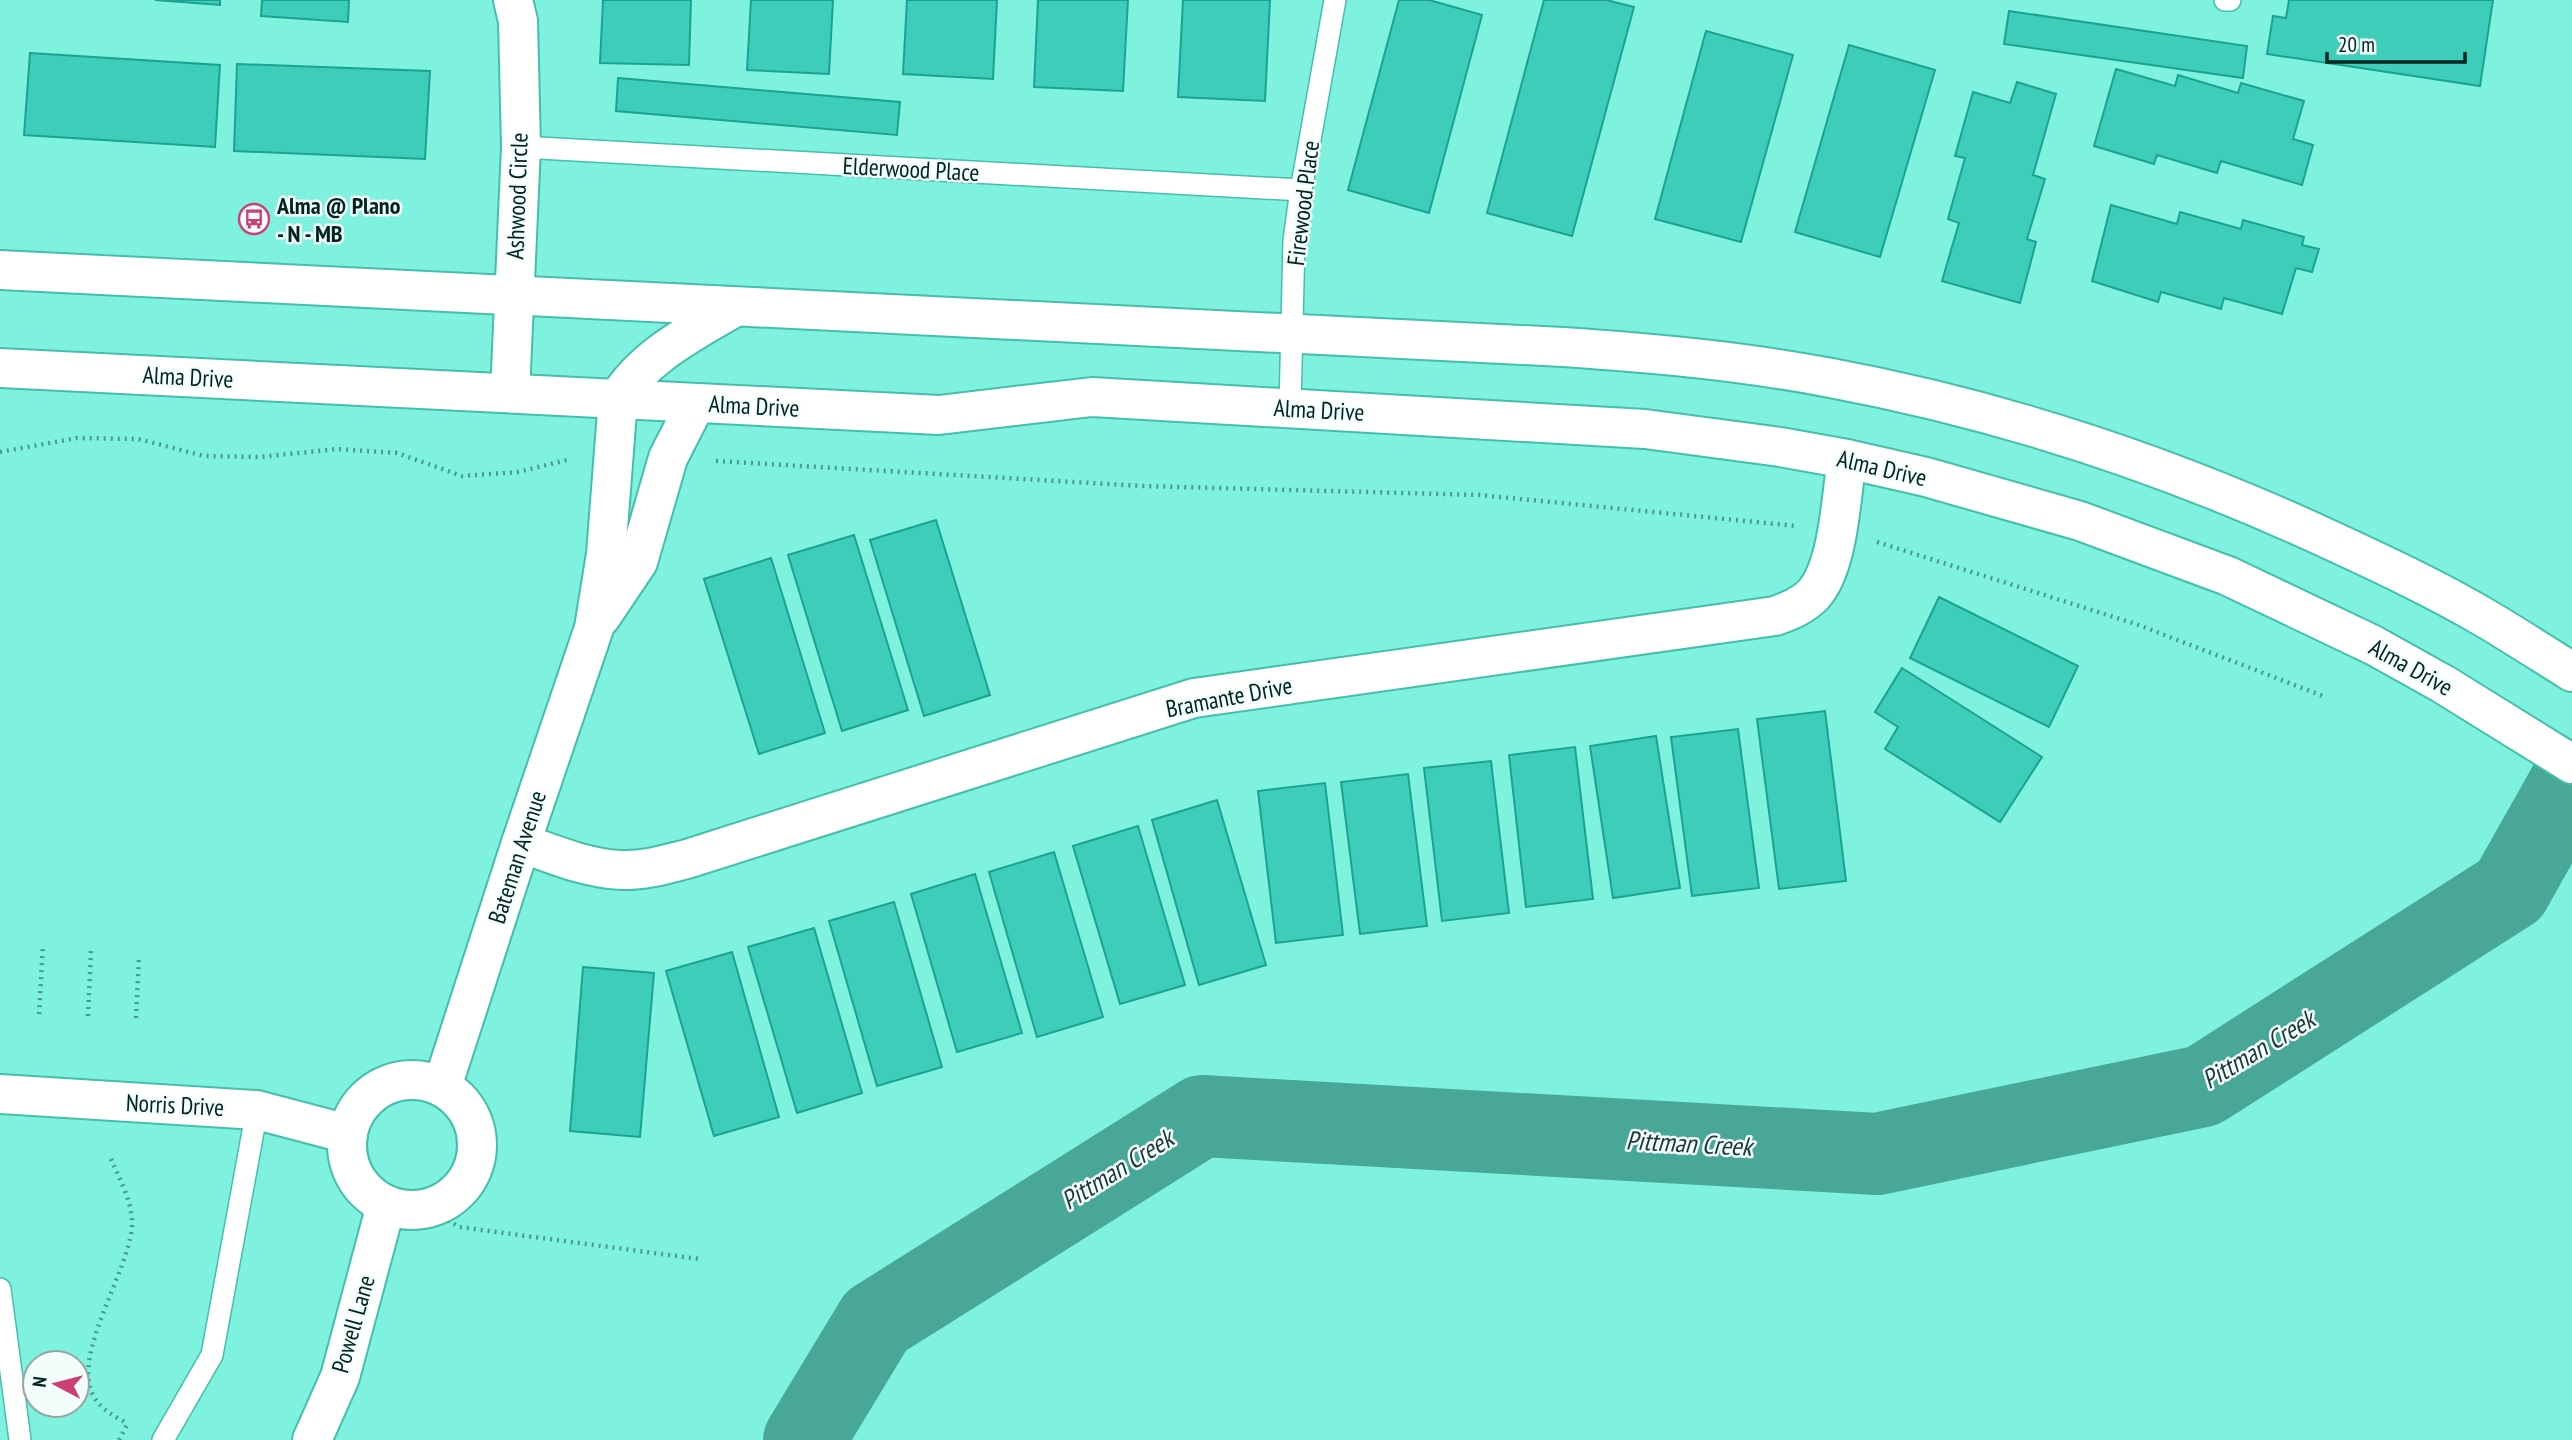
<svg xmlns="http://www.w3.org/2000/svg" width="2572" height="1440" font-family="'PT Sans Narrow',sans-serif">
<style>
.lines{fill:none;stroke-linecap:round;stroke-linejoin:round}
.river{stroke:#49a798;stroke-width:82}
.building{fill:#3ecdb9;stroke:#1ca291;stroke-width:2}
.lane-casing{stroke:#45beac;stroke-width:24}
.street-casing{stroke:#45beac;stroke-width:42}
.secondary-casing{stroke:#45beac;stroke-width:42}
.path{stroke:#489a8d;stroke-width:4.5;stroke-dasharray:2 5;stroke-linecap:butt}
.lane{stroke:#fff;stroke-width:21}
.street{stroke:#fff;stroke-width:38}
.secondary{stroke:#fff;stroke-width:38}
.labels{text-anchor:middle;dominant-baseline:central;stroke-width:5;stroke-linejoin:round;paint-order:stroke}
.street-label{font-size:24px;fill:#00241f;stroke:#f3fdfb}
.poi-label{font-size:24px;font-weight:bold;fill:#00241f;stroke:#f3fdfb;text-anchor:start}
.water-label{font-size:26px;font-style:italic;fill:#1b3834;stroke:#f3fdfb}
</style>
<rect width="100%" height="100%" fill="#7ef2df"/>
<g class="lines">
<polyline class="river" points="804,1440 876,1321 1202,1116 1877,1154 2203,1086 2510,890 2572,780"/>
</g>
<g class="building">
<polygon points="155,0 220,0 220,5"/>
<polygon points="262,0 349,0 348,22 261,16"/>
<polygon points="603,0 691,0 689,65 600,63"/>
<polygon points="751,0 833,0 829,74 747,70"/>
<polygon points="907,0 997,0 993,79 903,74"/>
<polygon points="1038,0 1128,0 1123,91 1034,87"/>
<polygon points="1183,0 1270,0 1265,101 1178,97"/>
<polygon points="1399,0 1429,0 1482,15 1429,213 1348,190"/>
<polygon points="1544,0 1606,0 1634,7 1572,236 1487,213"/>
<polygon points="2289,0 2493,0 2480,86 2267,54 2273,16 2286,18"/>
<polygon points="2009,11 2247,46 2243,78 2004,44"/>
<polygon points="1706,31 1793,55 1741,242 1655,219"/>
<polygon points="1849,45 1935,70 1880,257 1795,232"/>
<polygon points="30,53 220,65 215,147 24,135"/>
<polygon points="237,64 430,71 425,159 234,151"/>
<polygon points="2116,69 2175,86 2178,75 2238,93 2241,83 2304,101 2293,139 2313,145 2302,185 2221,161 2217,173 2157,155 2154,164 2094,146"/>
<polygon points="618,78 900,102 897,135 616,111"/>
<polygon points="2017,82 2056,94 2033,175 2045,179 2027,239 2036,242 2020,303 1942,281 1959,223 1948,219 1965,158 1955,156 1973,92 2010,103"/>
<polygon points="2111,205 2177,224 2180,212 2241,229 2243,220 2304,237 2302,245 2319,249 2312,272 2296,268 2282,314 2224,298 2221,309 2161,292 2158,302 2092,281"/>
<polygon points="936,520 990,695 924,716 870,540"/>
<polygon points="854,535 908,710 842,731 788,555"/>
<polygon points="771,558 825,733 759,754 704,579"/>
<polygon points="1939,597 2078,666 2049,727 1910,658"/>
<polygon points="1902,668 2042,757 2000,822 1885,749 1898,727 1875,712"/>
<polygon points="1825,711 1846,881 1779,889 1757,719"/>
<polygon points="1738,729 1759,888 1692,896 1671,737"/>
<polygon points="1656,736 1680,888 1613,898 1590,746"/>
<polygon points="1575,747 1593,899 1526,907 1509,755"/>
<polygon points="1491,761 1509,913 1442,921 1424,768"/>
<polygon points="1408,774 1427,926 1360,934 1341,782"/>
<polygon points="1325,783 1343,935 1276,943 1258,791"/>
<polygon points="1217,800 1266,965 1199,985 1152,820"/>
<polygon points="1138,826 1185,985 1120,1004 1073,846"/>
<polygon points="1054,852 1103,1017 1037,1037 989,872"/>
<polygon points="975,874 1022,1033 957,1052 911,894"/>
<polygon points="894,902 942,1067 877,1086 829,921"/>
<polygon points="814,928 862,1093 797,1113 748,947"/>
<polygon points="732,952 779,1117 714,1136 666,971"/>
<polygon points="583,967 654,973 640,1137 570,1131"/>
</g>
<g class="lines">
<g class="lane-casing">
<g id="lane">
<polyline points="2225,0 2230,0"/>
<polyline points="521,147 1301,190"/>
<polyline points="1290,408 1294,240 1301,190 1335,0"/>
<polyline points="0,1289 20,1440"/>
<polyline points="163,1440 212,1355 257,1110"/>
</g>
</g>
<g class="street-casing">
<g id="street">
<polyline points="510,393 521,147 518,21 513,0"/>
<polyline points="601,617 638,562 668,458 696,403"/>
<path d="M521,843C553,854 587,869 622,870C644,871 667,864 687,859L1194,698L1775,616C1789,611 1802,606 1813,595C1839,567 1841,496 1847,459"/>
<circle cx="412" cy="1145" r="65"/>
<polyline points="442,1087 521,843 594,628 606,554 618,399"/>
<polyline points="0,1094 257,1110 348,1134"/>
<polyline points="312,1440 340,1377 386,1205"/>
</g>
</g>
<g class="secondary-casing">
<g id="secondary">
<path d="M0,270L1563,347C1653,353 1742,361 1831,378C2002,410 2168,465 2326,538C2380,563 2434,588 2485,618C2514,635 2543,654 2572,672"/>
<polyline points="0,368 939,415 1092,397 1645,429 1780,447 1847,459 1926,477 2080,521 2228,576 2373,645 2443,684 2572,764"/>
<path d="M618,399C644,356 693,332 735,307"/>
</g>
</g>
<g class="path">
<polyline points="0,452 77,438 138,439 204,456 260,457 337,449 397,453 462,476 518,472 571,459"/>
<polyline points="716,461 1142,486 1479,495 1797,526"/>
<polyline points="1877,542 2136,624 2323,696"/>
<polyline points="39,1014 43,945"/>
<polyline points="88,1016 91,951"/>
<polyline points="136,1018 139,957"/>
<path d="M111,1159C120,1180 133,1203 132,1226C129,1272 70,1357 94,1397C102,1410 114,1416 127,1423"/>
<polyline points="430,1209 459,1227 699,1259"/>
<polyline points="119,1440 128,1423"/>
</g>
<use href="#lane" class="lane"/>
<use href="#street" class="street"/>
<use href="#secondary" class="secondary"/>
</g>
<defs>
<g id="bus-ring" transform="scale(1.575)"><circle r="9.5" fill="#f3fdfb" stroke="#cb3f73" stroke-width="1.5"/><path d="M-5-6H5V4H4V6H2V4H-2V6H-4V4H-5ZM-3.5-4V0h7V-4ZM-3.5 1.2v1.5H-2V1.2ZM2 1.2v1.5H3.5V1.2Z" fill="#cb3f73"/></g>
</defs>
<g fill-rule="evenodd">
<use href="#bus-ring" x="254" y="219"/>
</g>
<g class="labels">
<g class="street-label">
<text transform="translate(911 169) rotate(3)">Elderwood Place</text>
<text transform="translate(517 196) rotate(-88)">Ashwood Circle</text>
<text transform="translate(1303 203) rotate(-83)">Firewood Place</text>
<text transform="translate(188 377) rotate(3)">Alma Drive</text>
<text transform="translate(754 406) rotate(3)">Alma Drive</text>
<text transform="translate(1319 410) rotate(3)">Alma Drive</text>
<text transform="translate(1882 468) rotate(13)">Alma Drive</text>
<text transform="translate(2411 667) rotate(29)">Alma Drive</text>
<text transform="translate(1229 697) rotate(-11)">Bramante Drive</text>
<text transform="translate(517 857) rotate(-72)">Bateman Avenue</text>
<text transform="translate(175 1105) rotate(3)">Norris Drive</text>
<text transform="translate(353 1324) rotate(-74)">Powell Lane</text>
</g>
<g class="poi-label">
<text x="277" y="205">Alma @ Plano<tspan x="277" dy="28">- N - MB</tspan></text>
</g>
<g class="water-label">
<text transform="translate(2258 1049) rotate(-31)">Pittman Creek</text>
<text transform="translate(1689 1143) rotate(3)">Pittman Creek</text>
<text transform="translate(1117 1169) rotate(-32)">Pittman Creek</text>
</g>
</g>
<g transform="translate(56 1384) rotate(277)"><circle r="33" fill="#f3fdfb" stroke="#92a6a3" stroke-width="2"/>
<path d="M0-5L12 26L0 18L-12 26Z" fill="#cb3f73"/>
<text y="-10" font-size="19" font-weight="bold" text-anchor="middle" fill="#00241f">N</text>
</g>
<path d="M2327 52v10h138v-10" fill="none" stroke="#00241f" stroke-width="3.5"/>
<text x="2338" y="52" font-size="21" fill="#00241f" stroke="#f3fdfb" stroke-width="5" paint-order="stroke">20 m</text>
</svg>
